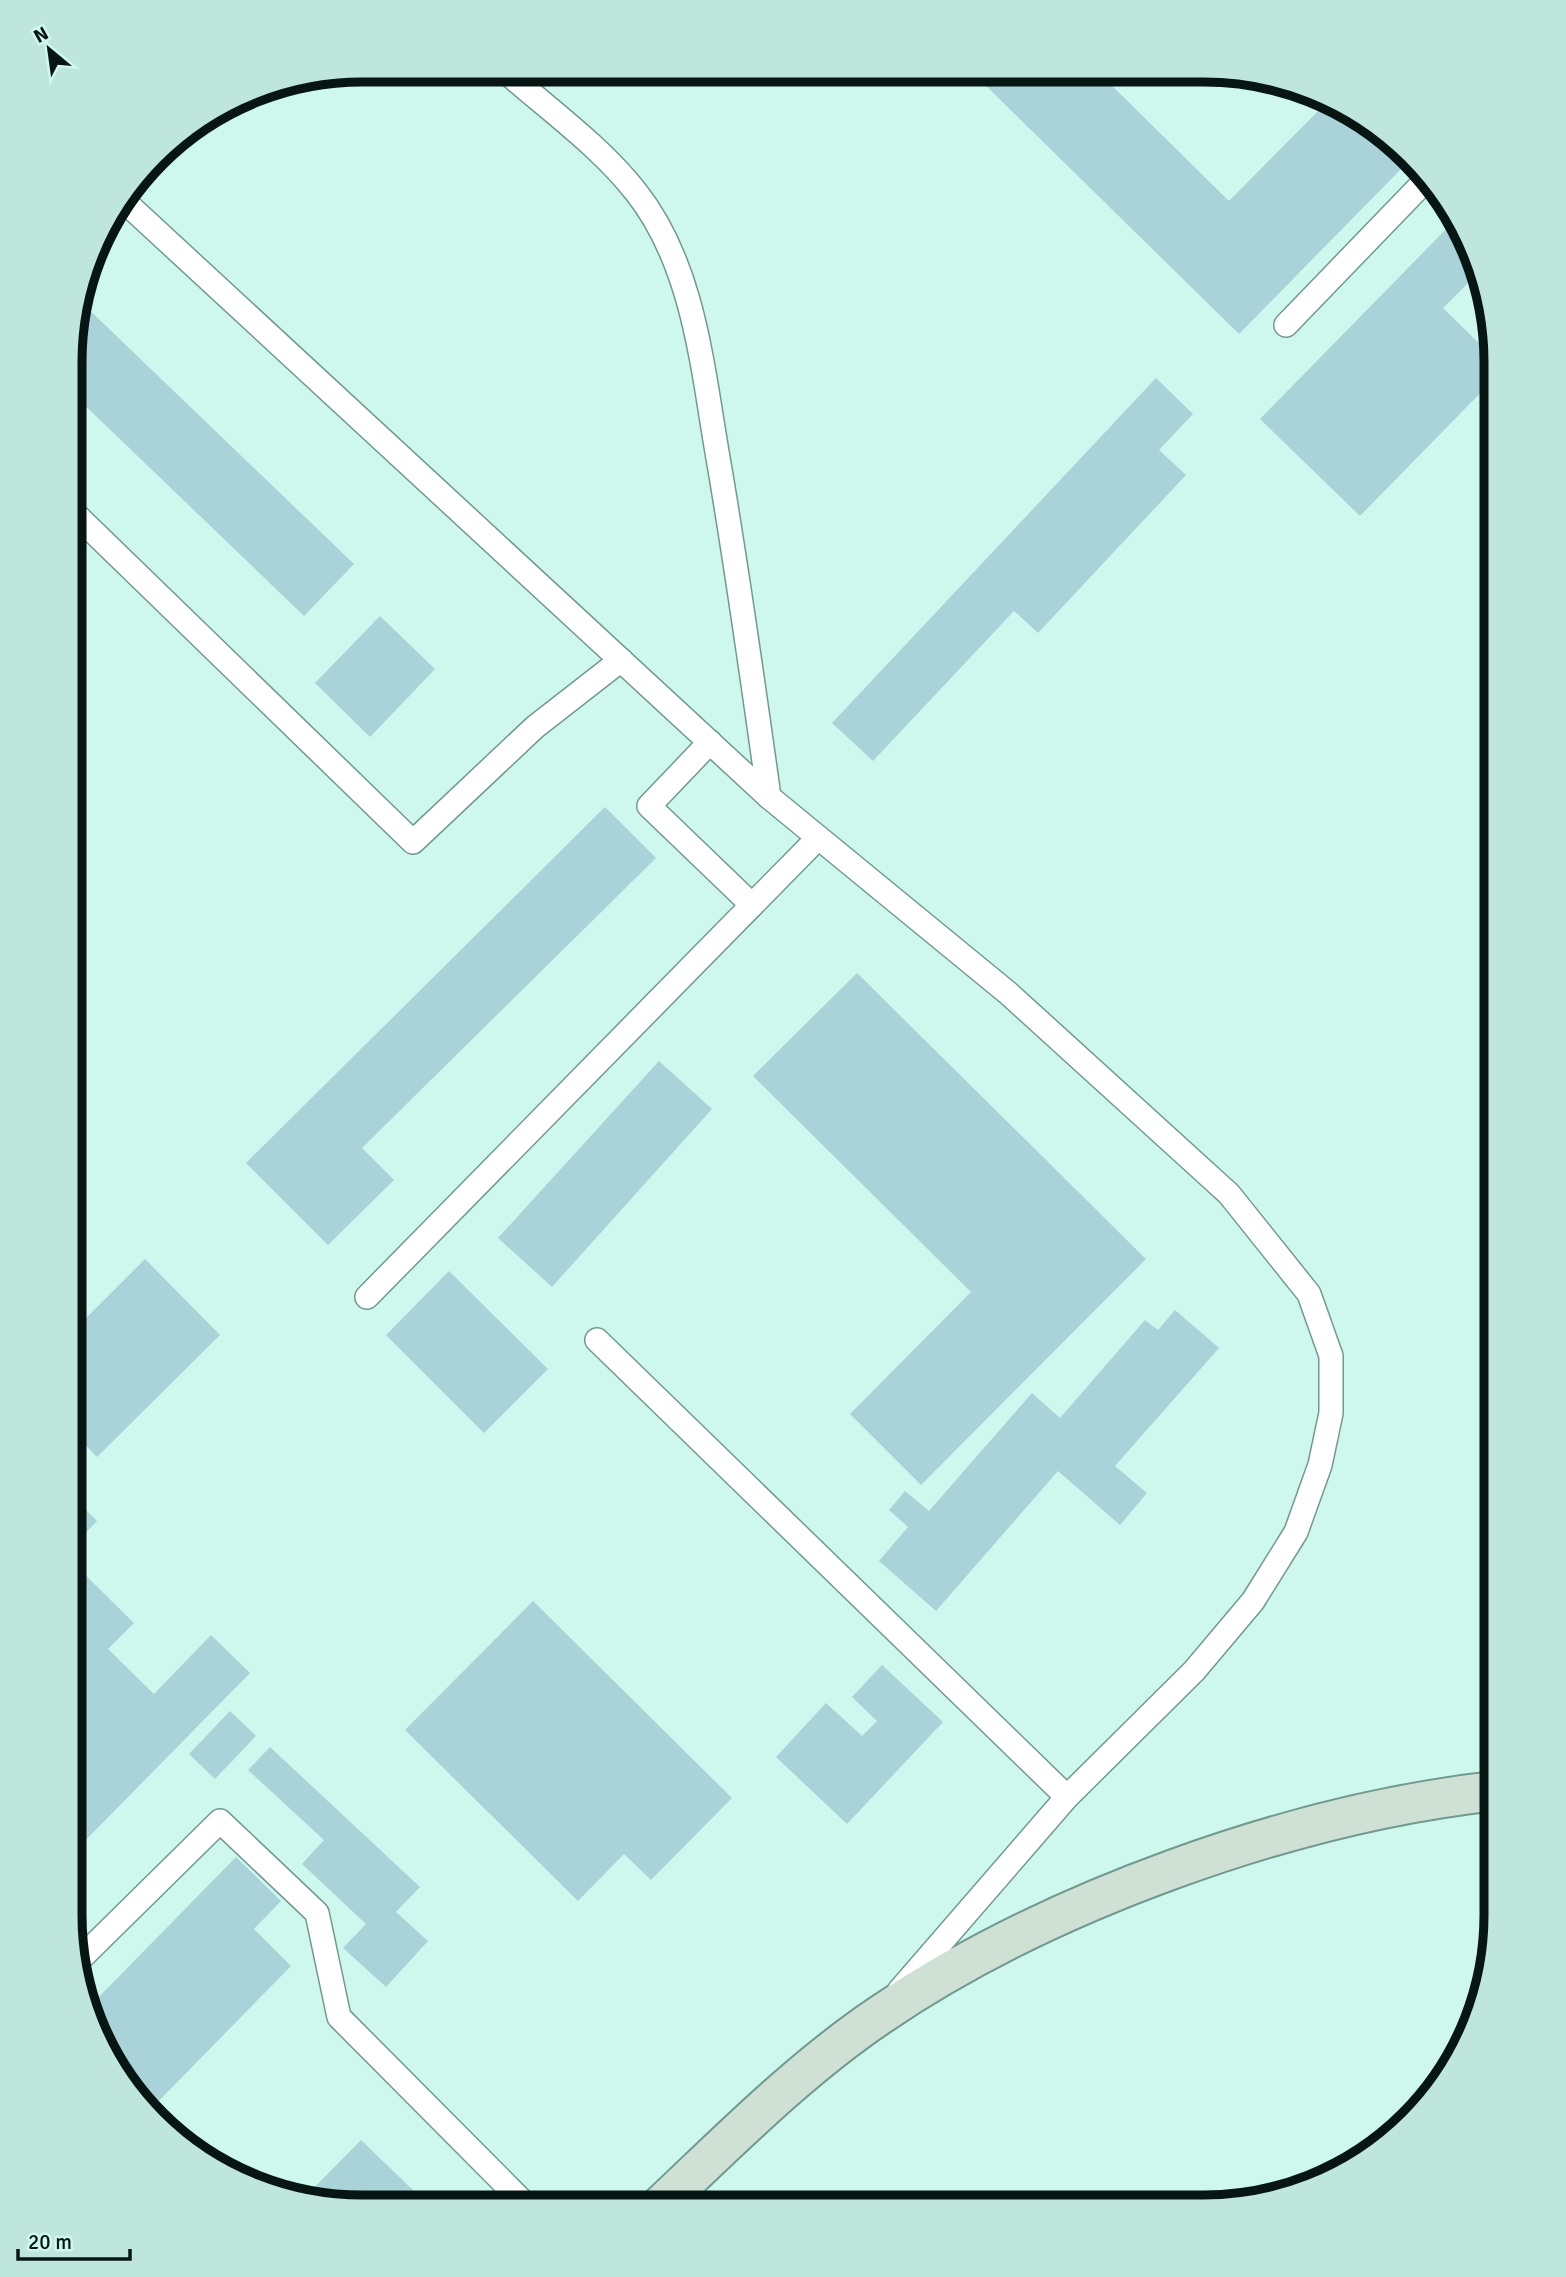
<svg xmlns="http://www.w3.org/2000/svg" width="1566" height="2277" font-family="Signika,sans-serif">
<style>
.building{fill:#a9d3d8}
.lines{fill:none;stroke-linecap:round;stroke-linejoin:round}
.service-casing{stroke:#729990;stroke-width:26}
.secondary-casing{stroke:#729990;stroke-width:42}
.service{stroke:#fff;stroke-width:23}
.secondary{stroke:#cee1d4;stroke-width:38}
.rim{fill:none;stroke:#071613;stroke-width:9}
</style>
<rect width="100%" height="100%" fill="#cef8ee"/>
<g class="building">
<polygon points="986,72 1098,72 1229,201 1329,100 1381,130 1408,162 1239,334 979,79"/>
<polygon points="1455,220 1466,234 1476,275 1443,308 1495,359 1496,377 1360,516 1260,419"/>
<polygon points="80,301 354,564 304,616 72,393 73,324"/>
<polygon points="1156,378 1193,414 1159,450 1186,475 1038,633 1014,611 873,761 832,723"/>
<polygon points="380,616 435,669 370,737 315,683"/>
<polygon points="605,807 656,858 362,1148 394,1180 328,1245 246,1163"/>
<polygon points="857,973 1146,1259 921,1485 850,1414 971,1292 753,1076"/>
<polygon points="659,1061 712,1109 552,1287 498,1238"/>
<polygon points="145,1259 220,1335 97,1457 71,1430 71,1333"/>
<polygon points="449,1271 548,1369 484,1433 386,1335"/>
<polygon points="1175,1310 1219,1348 1115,1466 1147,1493 1120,1525 1058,1471 936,1611 879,1561 908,1527 889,1510 905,1491 929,1511 1032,1393 1060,1418 1145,1320 1158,1330"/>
<polygon points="71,1495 97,1521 71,1548"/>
<polygon points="71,1561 134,1623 108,1649 154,1694 211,1635 250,1673 70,1856"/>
<polygon points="533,1601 732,1798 651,1880 624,1854 578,1901 405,1730"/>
<polygon points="882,1665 943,1722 847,1824 776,1757 826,1703 862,1736 877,1721 852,1697"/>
<polygon points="230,1711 256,1736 215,1779 189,1754"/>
<polygon points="270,1747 420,1887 396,1912 428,1941 386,1987 343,1948 366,1924 302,1864 324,1840 248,1770"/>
<polygon points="236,1857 281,1901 254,1929 291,1966 148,2112 100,2043 91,2005"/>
<polygon points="361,2140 418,2195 408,2205 325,2205 305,2197"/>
</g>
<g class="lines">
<g class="service-casing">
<g id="service">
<path d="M504,70C548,109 600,146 636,192C693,264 702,364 717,452C737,567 753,682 769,797"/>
<polyline points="123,200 769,797 1008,993 1229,1194 1309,1294 1331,1356 1331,1413 1320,1465 1296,1532 1253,1601 1194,1671 1067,1797 899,1991"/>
<polyline points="1286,325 1424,182"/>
<polyline points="72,511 413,842 535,727 621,660"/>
<polyline points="710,742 649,806 752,905"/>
<polyline points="367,1297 818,838"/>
<polyline points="597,1340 1067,1797"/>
<polyline points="80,1959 220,1821 317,1913 339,2017 526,2205"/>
</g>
</g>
<g class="secondary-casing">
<path id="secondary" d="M661,2205C731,2139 800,2069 880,2015C1048,1901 1294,1813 1495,1791"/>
</g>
<use href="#service" class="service"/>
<use href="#secondary" class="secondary"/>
</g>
<path d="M0 0H1566V2277H0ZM362 82H1204A280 280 0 0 1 1484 362V1915A280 280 0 0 1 1204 2195H362A280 280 0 0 1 82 1915V362A280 280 0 0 1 362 82Z" fill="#bee6dc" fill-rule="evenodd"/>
<path class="rim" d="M362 82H1204A280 280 0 0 1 1484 362V1915A280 280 0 0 1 1204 2195H362A280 280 0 0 1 82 1915V362A280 280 0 0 1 362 82Z"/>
<g transform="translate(49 49) rotate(331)" stroke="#cef8ee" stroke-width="5" paint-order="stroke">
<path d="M0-5L12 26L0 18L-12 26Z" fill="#071613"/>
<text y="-10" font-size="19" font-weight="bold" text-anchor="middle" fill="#071613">N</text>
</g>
<path d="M18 2249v10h112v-10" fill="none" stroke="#071613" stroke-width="3.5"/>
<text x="28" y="2249" font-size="21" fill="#071613" stroke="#cef8ee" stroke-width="5" paint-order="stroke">20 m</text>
</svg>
